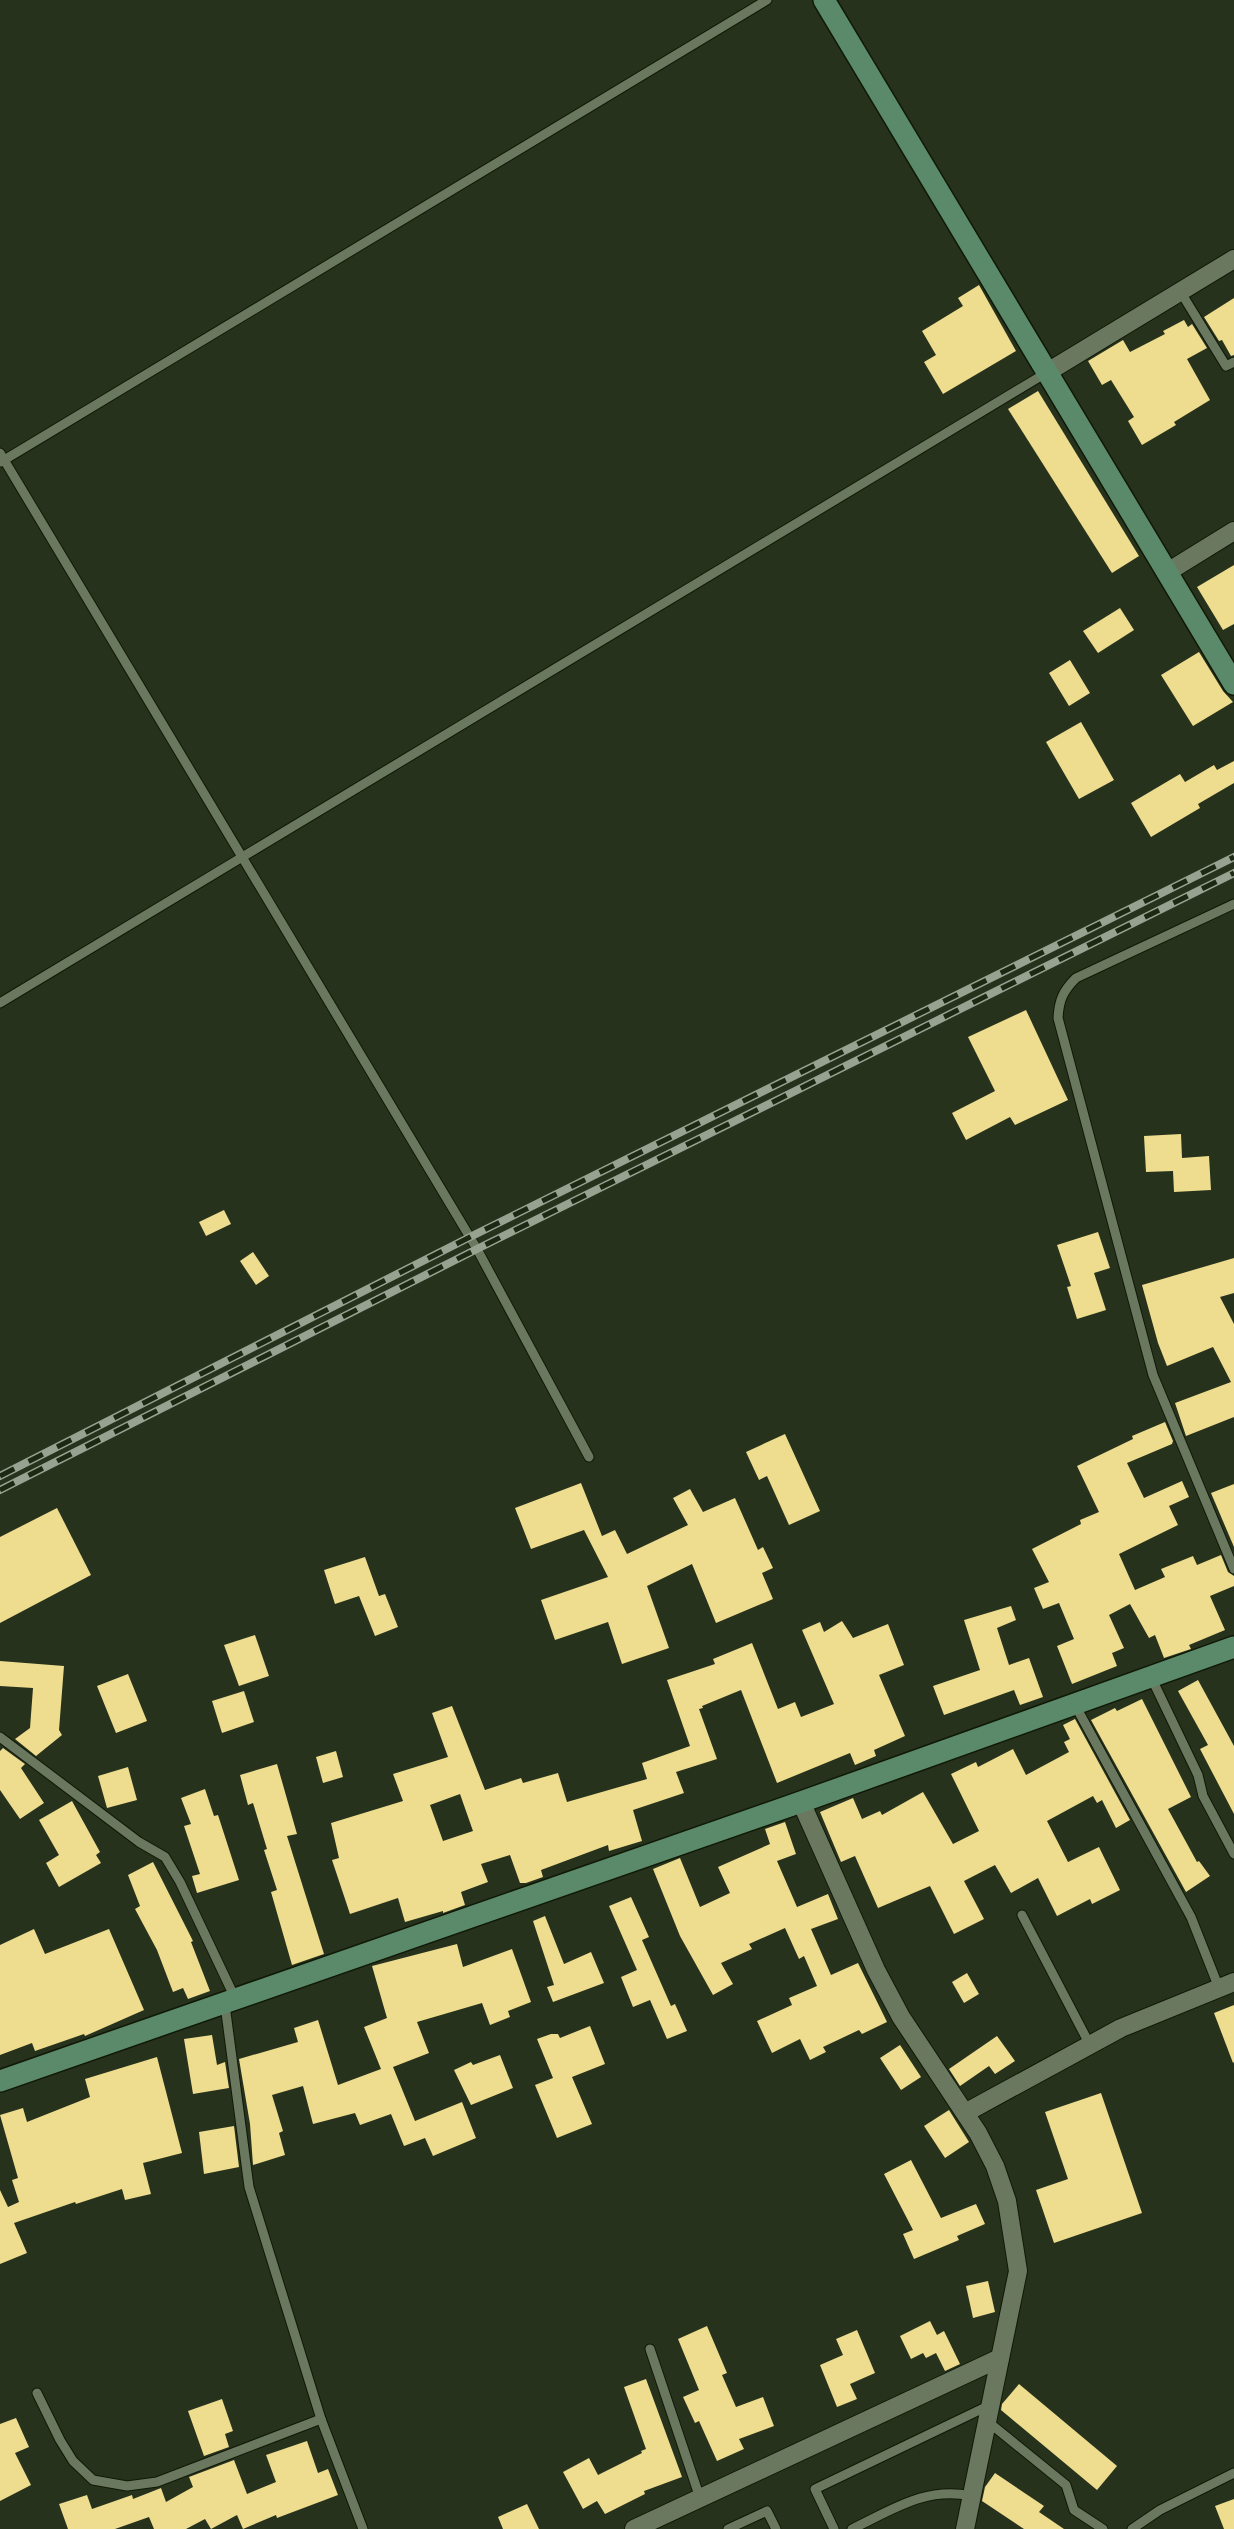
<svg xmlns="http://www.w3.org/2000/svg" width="1234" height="2529" font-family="Helvetica,sans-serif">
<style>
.building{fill:#eedc8f;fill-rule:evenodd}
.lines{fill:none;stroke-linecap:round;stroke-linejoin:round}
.lane-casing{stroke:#101906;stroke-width:11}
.street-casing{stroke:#101906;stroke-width:20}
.secondary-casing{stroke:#101906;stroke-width:24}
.lane{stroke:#6b7860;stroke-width:9}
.street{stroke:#6b7860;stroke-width:18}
.secondary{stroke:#5b8a6b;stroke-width:21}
.rail-casing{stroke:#98a291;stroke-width:8}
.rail{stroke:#1d2813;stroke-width:5;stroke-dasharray:16;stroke-linecap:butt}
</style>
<rect width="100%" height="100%" fill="#27321d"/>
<g class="building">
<polygon points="979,285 1016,351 943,394 924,362 936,355 922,331 963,306 958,298"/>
<polygon points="1234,298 1234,355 1231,356 1222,340 1219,341 1204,317"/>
<polygon points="1184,320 1188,327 1192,324 1207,348 1187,359 1210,400 1174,422 1176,425 1142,445 1128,421 1134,417 1111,380 1102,385 1088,361 1123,340 1130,352 1165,334 1163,331"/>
<polygon points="1038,391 1139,556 1112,573 1008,409"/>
<polygon points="1234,565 1234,624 1223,630 1197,587"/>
<polygon points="1120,608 1134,630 1098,653 1083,631"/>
<polygon points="1199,652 1223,691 1233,702 1193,726 1161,675"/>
<polygon points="1070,660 1090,693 1069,706 1049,673"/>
<polygon points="1081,722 1114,780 1079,799 1046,742"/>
<polygon points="1234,761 1234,783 1198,804 1200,808 1151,837 1131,803 1180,774 1185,782 1214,765 1217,770"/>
<polygon points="1026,1010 1068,1100 1015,1125 1010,1117 966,1140 952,1113 995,1091 968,1037"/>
<polygon points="1181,1134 1182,1158 1209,1156 1211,1190 1174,1192 1173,1171 1146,1172 1144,1136"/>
<polygon points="224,1210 231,1224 206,1236 199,1222"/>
<polygon points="1098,1232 1110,1268 1094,1273 1106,1310 1077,1319 1067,1287 1071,1286 1057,1245"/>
<polygon points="253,1252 269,1276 256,1285 240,1261"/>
<polygon points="1234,1258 1234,1293 1220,1297 1234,1324 1234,1417 1186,1436 1175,1403 1231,1382 1213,1347 1167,1366 1158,1343 1142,1285"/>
<polygon points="1165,1422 1173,1441 1172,1444 1127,1463 1144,1498 1182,1481 1189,1497 1169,1506 1178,1525 1119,1554 1135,1590 1165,1577 1161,1569 1193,1556 1197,1565 1221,1555 1228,1572 1234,1576 1234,1586 1210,1596 1225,1630 1189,1645 1191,1649 1164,1658 1155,1635 1149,1638 1130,1604 1109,1615 1124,1648 1112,1653 1117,1666 1072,1684 1057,1646 1074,1639 1059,1603 1043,1609 1034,1588 1049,1582 1032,1549 1081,1524 1080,1520 1099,1512 1077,1466 1133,1439 1132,1436"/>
<polygon points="785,1434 820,1511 789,1525 767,1476 759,1480 746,1452"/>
<polygon points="581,1483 602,1536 615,1530 627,1554 688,1525 673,1498 690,1489 703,1512 735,1498 758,1550 763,1547 773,1568 762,1573 773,1599 716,1623 692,1564 647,1586 669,1648 622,1664 608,1622 555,1640 541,1600 608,1577 584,1530 531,1549 515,1508"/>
<polygon points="1234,1484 1234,1547 1211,1493"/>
<polygon points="57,1508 91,1575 0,1623 0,1537"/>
<polygon points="365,1557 379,1596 385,1594 398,1627 375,1636 359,1596 335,1604 324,1570"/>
<polygon points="1011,1606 1016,1620 997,1628 1009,1665 1029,1658 1043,1697 1020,1705 1014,1690 944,1715 933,1686 980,1670 964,1620"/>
<path d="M842,1621L853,1638L888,1624L904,1665L879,1675L905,1736L874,1750L876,1756L855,1765L850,1753L777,1783L741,1690L702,1706L703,1708L699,1709L717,1759L676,1772L684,1793L633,1810L642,1841L609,1851L608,1845L541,1870L543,1877L526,1883H520L510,1855L481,1864L488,1882L461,1892L465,1905L443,1913V1911L405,1922L398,1898L350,1914L332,1860L339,1858L331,1823L403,1801L393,1774L448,1757L432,1713L452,1706L485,1790L521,1778L523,1783L558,1773L567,1802L647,1779L642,1763L690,1746L667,1680L715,1664L713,1659L752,1643L778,1709L795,1702L801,1717L834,1704L802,1630L820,1622L824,1632ZM460,1794L473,1831L443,1841L430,1805Z"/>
<polygon points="255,1635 269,1676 239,1686 224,1645"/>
<polygon points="0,1661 64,1666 59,1730 62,1735 36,1756 15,1739 30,1728 33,1688 0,1686"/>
<polygon points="128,1674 147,1721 116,1733 97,1686"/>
<polygon points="1198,1680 1234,1746 1234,1814 1200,1749 1208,1745 1178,1691"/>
<polygon points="244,1691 254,1722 222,1733 212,1701"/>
<polygon points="1142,1699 1191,1797 1168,1809 1197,1862 1199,1861 1210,1876 1186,1892 1091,1720 1115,1708 1117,1711"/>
<polygon points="1075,1719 1130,1820 1116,1828 1102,1800 1097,1803 1093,1796 1047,1821 1068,1862 1099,1847 1120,1890 1092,1904 1090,1899 1057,1916 1038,1878 1011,1893 995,1865 964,1881 984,1919 954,1934 930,1886 878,1908 855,1856 841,1862 820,1812 853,1798 862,1819 880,1811 882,1815 923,1792 953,1844 979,1831 951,1774 976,1762 978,1767 1013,1749 1026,1775 1069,1752 1064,1742 1070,1739 1063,1725"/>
<polygon points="3,1748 25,1764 21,1768 44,1803 20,1819 0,1790 0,1751"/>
<polygon points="336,1751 343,1777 323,1783 316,1757"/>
<polygon points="277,1764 297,1834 287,1836 324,1954 292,1965 271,1892 277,1890 264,1850 267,1849 253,1803 248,1805 240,1775"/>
<polygon points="128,1767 137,1800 107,1808 98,1776"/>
<polygon points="205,1789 214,1816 218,1815 239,1880 197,1893 192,1876 200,1874 184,1826 191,1824 181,1798"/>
<polygon points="72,1801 100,1852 96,1855 101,1863 59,1887 46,1863 59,1855 39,1820"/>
<polygon points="785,1822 796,1854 777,1861 797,1907 828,1894 838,1919 811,1929 831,1975 858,1963 887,2022 862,2034 859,2030 823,2047 826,2052 810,2060 800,2039 772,2053 757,2021 792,2005 789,1998 817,1986 804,1956 799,1959 785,1928 749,1944 752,1949 721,1963 733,1984 713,1995 680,1936 653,1869 680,1858 700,1907 730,1893 718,1867 770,1844 765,1829"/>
<polygon points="153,1862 193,1941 191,1942 210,1991 188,1999 183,1988 173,1992 157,1950 135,1909 140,1906 128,1875"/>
<polygon points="631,1897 649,1937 642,1940 671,2006 675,2004 687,2031 667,2039 650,2000 633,2007 621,1977 637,1970 609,1906"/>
<polygon points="545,1916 564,1964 591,1952 604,1983 553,2002 547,1987 554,1985 533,1921"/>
<polygon points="34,1929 45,1954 109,1929 144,2010 85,2036 84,2034 35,2051 32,2043 0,2055 0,1945"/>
<polygon points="457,1944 463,1967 512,1949 531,2002 508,2011 510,2017 490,2025 482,2003 417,2022 429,2053 393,2067 415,2121 462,2102 476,2138 433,2156 425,2138 404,2146 391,2114 360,2125 355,2113 313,2124 303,2086 272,2095 283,2131 279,2133 285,2155 253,2165 250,2124 239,2059 298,2042 294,2028 318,2020 338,2085 381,2069 364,2027 387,2018 372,1966"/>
<polygon points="967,1973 979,1994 964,2003 952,1982"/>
<polygon points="1234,2005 1234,2062 1233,2063 1214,2013"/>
<polygon points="590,2026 605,2064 572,2077 592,2124 557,2138 535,2085 553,2078 537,2039 551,2034 558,2034 560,2038"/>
<polygon points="212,2035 217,2065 225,2062 229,2088 193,2094 184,2039"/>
<polygon points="997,2036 1015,2061 995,2074 989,2066 960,2086 949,2069"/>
<polygon points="900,2045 921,2077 901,2090 880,2058"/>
<polygon points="500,2055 513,2088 471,2105 454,2070 471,2062 473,2065"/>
<polygon points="157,2057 182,2153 143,2163 151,2194 125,2200 122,2189 76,2204 75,2202 14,2223 27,2253 0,2264 0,2190 8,2207 19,2202 12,2180 18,2178 0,2115 23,2108 27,2122 90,2097 85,2079"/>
<polygon points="1101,2093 1142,2213 1054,2243 1036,2190 1068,2179 1045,2112"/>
<polygon points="949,2110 969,2142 945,2158 924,2126"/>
<polygon points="234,2126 239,2167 204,2174 199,2132"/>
<polygon points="911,2160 941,2218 976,2204 985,2224 957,2236 959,2240 914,2259 903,2234 913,2230 884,2174"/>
<polygon points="988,2281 995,2312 973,2318 966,2286"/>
<polygon points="930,2321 937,2335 944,2331 960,2364 945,2371 936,2353 926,2358 923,2353 911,2359 900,2336"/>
<polygon points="707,2326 727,2373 722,2375 736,2407 763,2397 774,2426 739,2439 744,2449 717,2461 699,2421 695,2423 683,2397 699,2390 678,2339"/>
<polygon points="857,2330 875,2373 850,2384 857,2399 837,2407 820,2365 843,2355 836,2339"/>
<polygon points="646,2379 682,2477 644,2491 645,2494 605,2514 597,2501 583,2509 563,2472 589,2458 598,2475 642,2453 641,2451 646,2449 624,2387"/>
<polygon points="1019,2384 1117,2466 1097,2490 1001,2410 1002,2404"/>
<polygon points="222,2399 233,2431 225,2434 229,2447 204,2456 188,2411"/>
<polygon points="16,2418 29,2447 15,2453 31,2485 0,2501 0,2424"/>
<polygon points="307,2441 318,2473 328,2469 338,2495 277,2518 276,2515 243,2529 237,2515 211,2529 205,2519 186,2529 154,2529 149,2517 115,2529 68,2529 59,2504 87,2495 92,2509 132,2495 133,2499 161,2488 166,2502 193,2487 189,2477 234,2460 247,2494 276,2482 266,2455"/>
<polygon points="995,2473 1044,2506 1039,2512 1064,2529 1024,2529 982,2501 985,2487"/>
<polygon points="1234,2499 1234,2529 1224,2529 1215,2506"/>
<polygon points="527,2504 539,2529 503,2529 498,2517"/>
</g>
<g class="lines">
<g class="lane-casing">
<g id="lane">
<polyline points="1180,291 1226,366 1234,362"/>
<polyline points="0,453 477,1249 589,1457"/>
<polyline points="1,462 767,0"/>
<path d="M1234,904L1076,978C1063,991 1059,1000 1058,1018L1153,1375L1234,1569"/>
<polyline points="0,1003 1046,373"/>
<polyline points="1151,1677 1198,1775 1203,1796 1234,1854"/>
<polyline points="1075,1705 1191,1917 1219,1988"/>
<polyline points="0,1737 139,1842 165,1857 180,1882 235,1998"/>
<polyline points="1022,1915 1090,2045"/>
<polyline points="225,2005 249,2187 321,2419 363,2529"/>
<polyline points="650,2349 700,2498"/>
<polyline points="37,2393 60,2440 73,2461 93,2480 127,2486 157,2482 321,2419"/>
<polyline points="987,2421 1066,2485 1074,2510 1103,2529"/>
<polyline points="728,2529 767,2511 776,2529"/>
<polyline points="834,2529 815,2489 990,2405"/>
<path d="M852,2529C892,2510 926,2486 971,2496"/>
<polyline points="1132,2529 1160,2510 1234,2473"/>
</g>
</g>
<g class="street-casing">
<g id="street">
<polyline points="1046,373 1234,259"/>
<polyline points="1166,573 1234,531"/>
<polyline points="801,1802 876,1970 901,2017 978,2133 995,2166 1007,2201 1018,2271 965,2529"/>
<polyline points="965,2113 1121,2028 1234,1982"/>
<polyline points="634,2529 1000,2358"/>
</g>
</g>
<g class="secondary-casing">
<g id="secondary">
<polyline points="824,0 1234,684"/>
<polyline points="0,2081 801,1802 1234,1647"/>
</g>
</g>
<use href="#lane" class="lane"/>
<use href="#street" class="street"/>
<use href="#secondary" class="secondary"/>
<g class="rail-casing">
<g id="rail">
<polyline points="0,1476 470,1237 1234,857"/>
<polyline points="0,1490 477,1249 1234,873"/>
</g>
</g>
<use href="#rail" class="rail"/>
</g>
</svg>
